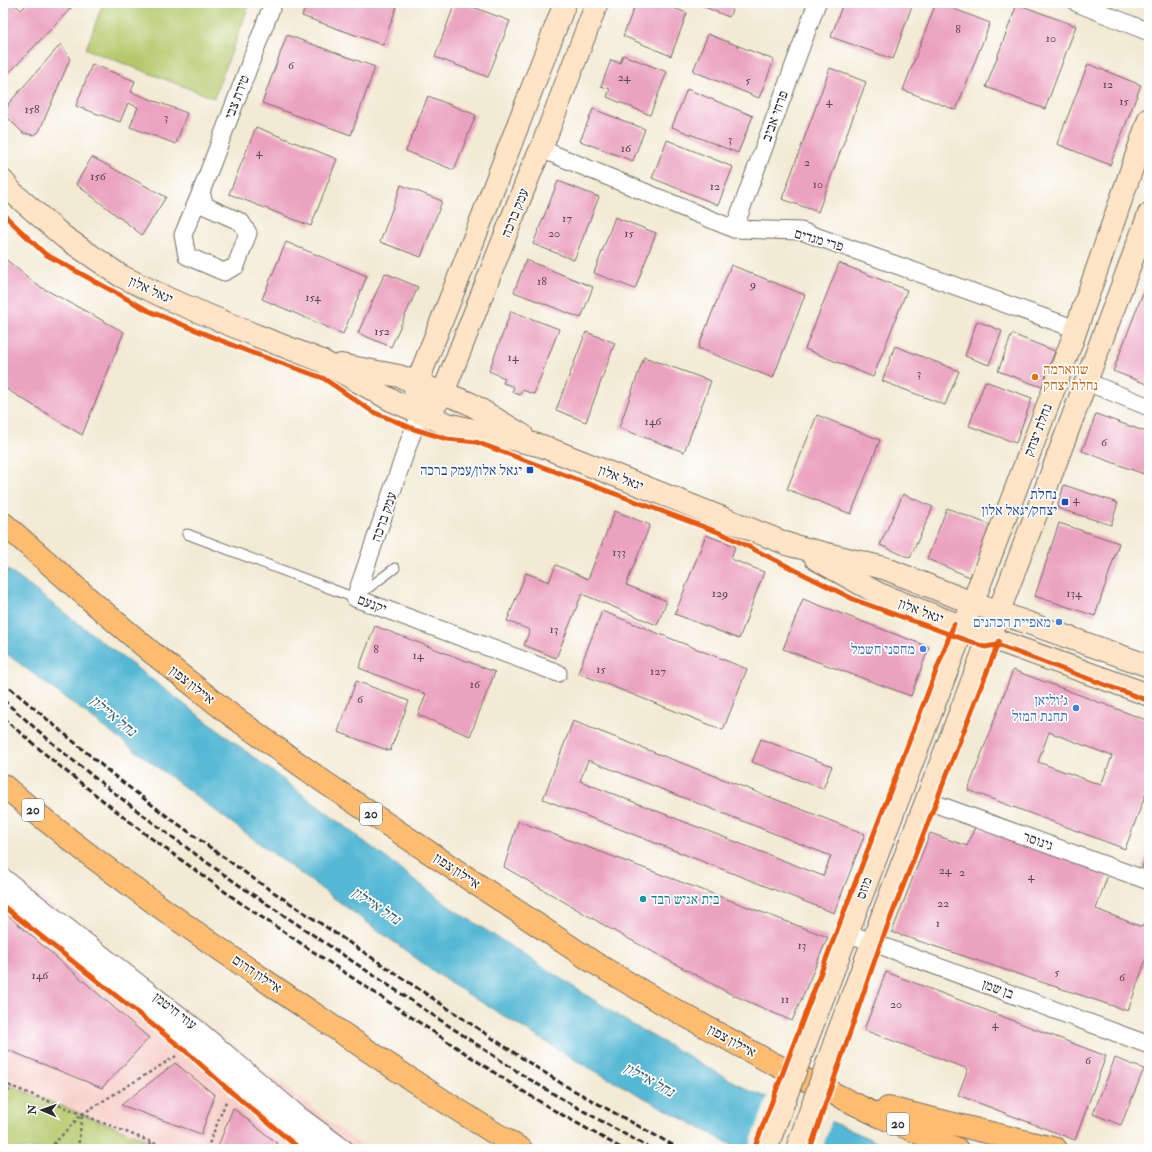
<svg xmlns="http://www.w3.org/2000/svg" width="1152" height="1152" font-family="'IM FELL Double Pica','Frank Ruhl Libre',serif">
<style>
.built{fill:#f7d0cb}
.green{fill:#b5c96c;stroke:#707a4c}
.water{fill:#55b8d4;stroke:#407280}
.pier{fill:#f3ead4}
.building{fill:#eba2bf;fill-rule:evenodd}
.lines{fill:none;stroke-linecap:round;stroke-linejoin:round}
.lane-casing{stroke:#716e66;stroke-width:11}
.street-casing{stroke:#716e66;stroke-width:19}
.secondary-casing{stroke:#716e66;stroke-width:24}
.highway-casing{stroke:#716e66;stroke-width:24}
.path{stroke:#716e66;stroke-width:2.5;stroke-dasharray:3 3;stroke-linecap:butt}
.lane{stroke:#fff;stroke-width:9}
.street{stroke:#fff;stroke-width:17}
.secondary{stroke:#ffe4c6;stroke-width:22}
.highway{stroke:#febc70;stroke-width:22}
.rail{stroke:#2b2b2b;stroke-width:3;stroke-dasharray:6 3;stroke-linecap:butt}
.secondary-bridge-casing{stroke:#716e66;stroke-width:24;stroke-linecap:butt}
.secondary-bridge{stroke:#ffe4c6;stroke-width:22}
.cycleway-casing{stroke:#fff;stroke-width:8}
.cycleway{stroke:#e8590c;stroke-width:5}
.food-dot{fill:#e8710a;stroke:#fff;stroke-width:1.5}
.transit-dot{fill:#1a4fb4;stroke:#fff;stroke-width:1.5}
.shop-dot{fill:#3f7fe0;stroke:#fff;stroke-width:1.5}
.culture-dot{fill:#0f9aa8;stroke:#fff;stroke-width:1.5}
.labels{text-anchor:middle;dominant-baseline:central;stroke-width:3.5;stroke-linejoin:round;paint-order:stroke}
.number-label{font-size:12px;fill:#5b4950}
.shield{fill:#fff;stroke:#6b6b6b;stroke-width:1}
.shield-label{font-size:13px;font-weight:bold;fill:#2b2b2b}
.street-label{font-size:14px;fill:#2b2b2b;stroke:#fff}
.food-label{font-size:14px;fill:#c56008;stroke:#fff;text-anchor:start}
.transit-label{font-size:14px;fill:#164399;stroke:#fff;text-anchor:end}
.shop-label{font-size:14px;fill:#366cbe;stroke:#fff;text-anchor:end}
.culture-label{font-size:14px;fill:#0d838f;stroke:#fff;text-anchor:start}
.water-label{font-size:15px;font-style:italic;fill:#3c636f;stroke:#fff}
</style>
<rect width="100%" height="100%" fill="#fff"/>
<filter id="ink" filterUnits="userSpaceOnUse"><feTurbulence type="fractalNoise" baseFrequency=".025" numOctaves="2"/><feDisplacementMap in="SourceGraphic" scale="8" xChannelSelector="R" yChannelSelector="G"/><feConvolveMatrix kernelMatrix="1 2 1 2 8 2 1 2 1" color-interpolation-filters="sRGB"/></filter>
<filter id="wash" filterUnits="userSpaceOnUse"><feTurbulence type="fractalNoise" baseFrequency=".012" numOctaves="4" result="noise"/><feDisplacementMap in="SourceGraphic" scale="16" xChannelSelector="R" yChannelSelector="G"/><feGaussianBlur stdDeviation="0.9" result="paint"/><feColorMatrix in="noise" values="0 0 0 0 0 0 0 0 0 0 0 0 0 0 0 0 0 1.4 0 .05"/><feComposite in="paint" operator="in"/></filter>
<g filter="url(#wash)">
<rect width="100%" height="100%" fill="#f3ead4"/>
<polygon class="built" points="3,866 17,878 359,1144 366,1149 3,1149"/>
<g class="green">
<polygon points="103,3 250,3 214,98 86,49"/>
<polygon points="3,1083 150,1141 169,1149 3,1149"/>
</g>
<polygon class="water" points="3,566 450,907 631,1024 748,1090 842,1126 891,1149 739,1149 582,1064 450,983 248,835 3,651"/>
<polygon class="pier" points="768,1096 832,1120 822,1149 748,1149"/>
<g id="blocks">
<g class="building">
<polygon points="3,3 13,3 21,10 28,3 70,3 73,6 7,75 3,71"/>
<polygon points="307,3 398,3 383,45 302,16"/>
<polygon points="455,3 462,3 510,21 488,77 435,57"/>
<polygon points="636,3 661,3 687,13 671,56 623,36"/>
<polygon points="701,3 735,3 729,17 700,5"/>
<polygon points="843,3 913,3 893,59 831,37"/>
<polygon points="936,3 939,3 990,23 956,110 903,90"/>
<polygon points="1017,4 1076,26 1045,109 986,87"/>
<polygon points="708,34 774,60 759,98 693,71"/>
<polygon points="287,35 375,67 351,135 262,103"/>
<polygon points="61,44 70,59 39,132 34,135 23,133 7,117 6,111 9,103"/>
<polygon points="623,55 667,72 650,115 607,97 610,89 601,86 611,60 620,63"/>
<polygon points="92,64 135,81 131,92 187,113 176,144 130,127 138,107 128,103 120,122 76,106"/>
<polygon points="1088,64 1141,85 1110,165 1057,144"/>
<polygon points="830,68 866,82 818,212 782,199"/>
<polygon points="687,89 753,116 738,153 672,127"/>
<polygon points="428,96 476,115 454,170 406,151"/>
<polygon points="593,109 645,129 633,161 580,141"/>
<polygon points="256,127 337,159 311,226 229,194"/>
<polygon points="667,140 733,167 718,205 652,178"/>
<polygon points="92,157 166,197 142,235 76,184"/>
<polygon points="558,181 599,197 574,260 533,244"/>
<polygon points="401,185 442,201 421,257 380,242"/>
<polygon points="615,217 656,233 635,289 594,273"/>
<polygon points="286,242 367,276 343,334 262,299"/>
<polygon points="3,257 37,285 124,332 82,435 3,387"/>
<polygon points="526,260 593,287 581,318 514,292"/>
<polygon points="839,263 907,290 873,377 805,349"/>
<polygon points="731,265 805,295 773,378 698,348"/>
<polygon points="385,273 418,287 391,347 358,333"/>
<polygon points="1149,277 1149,385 1113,371"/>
<polygon points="511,311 559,329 534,394 522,390 520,395 512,392 514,387 503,383 505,378 489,371"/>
<polygon points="977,321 1002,331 989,365 965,356"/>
<polygon points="586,332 615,343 586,422 556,410"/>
<polygon points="1012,334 1055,351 1042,387 998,371"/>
<polygon points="895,346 959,371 945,405 882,381"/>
<polygon points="644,357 711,381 684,452 619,428"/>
<polygon points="985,381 1032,398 1016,443 969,426"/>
<polygon points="1096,414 1149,433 1149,476 1082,451"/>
<polygon points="817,415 880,440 851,514 787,489"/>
<polygon points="1064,485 1118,503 1111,525 1057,508"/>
<polygon points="903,494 933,507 910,558 880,545"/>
<polygon points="947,508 990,525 970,577 927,559"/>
<polygon points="615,511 650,525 626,585 667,601 657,625 582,594 556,658 524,645 530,630 507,621 526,573 549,582 556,565 588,579"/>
<polygon points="1059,523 1119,543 1095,616 1035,596"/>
<polygon points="706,535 735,546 731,559 764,572 739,639 675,614"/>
<polygon points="803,599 929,647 911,696 783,649"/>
<polygon points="602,611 747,669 723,730 578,673"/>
<polygon points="375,626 495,672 470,736 418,715 426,694 359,668"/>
<path d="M1013,670L1149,721V785L1125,849L968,790ZM1049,732L1112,756L1101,785L1038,762Z"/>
<polygon points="356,681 409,701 390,751 338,732"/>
<path d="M573,721L865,834L834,913L543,799ZM588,760L831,856L823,876L580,781Z"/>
<polygon points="761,739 832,766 823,789 752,762"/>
<polygon points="518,821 828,937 792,1021 731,994 616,932 504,867"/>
<polygon points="975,827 1109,872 1096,909 1142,927 1149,916 1149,950 1128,1011 892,932 930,833 967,846"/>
<polygon points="1149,850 1149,870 1142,867"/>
<polygon points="3,911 149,1038 102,1088 3,1048"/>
<polygon points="886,972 1106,1056 1075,1140 958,1095 968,1069 864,1030"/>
<polygon points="1115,1058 1144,1069 1121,1125 1093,1114"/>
<polygon points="175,1063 215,1095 201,1134 121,1105"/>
<polygon points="233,1108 284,1149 217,1149"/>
</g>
</g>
</g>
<g filter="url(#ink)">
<use href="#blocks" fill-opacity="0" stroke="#716e66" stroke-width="1"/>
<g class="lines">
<g class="lane-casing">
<polyline id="lane" points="187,534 355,598 395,568"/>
</g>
<g class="street-casing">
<g id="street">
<polyline points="1077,3 1149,32"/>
<polyline points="541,149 734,229 801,231 1076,329"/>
<polyline points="201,192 205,206 241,222 248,233 236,266 224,272 187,256 183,235 201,192 273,3"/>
<polyline points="734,229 817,3"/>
<polyline points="1087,382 1149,407"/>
<polyline points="421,413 410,439 355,598 558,673"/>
<polyline points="928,800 936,804 1149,881"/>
<polyline points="3,877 199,1030 299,1115 345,1149"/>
<polyline points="3,894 193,1045 318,1149"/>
<polyline points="847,933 1149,1045"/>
</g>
</g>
<g class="secondary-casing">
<g id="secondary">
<polyline points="3,181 12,192 64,237 121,276 171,300 255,335 322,361 391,400 421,413 447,424 542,446 790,545 884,568 972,603 1149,666"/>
<polyline points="341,365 399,376 443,393 469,403 522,435"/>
<path d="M421,413C431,410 438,403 443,393L532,168L541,149L597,3"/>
<path d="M421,413C416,403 413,394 417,383L472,244L565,3"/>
<polyline points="816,559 879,594 999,641 1149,695"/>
<polyline points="812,1026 1072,341 1149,119"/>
<path d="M837,1036C890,894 945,753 999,611C1050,479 1099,347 1149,214"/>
</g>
</g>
<g class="highway-casing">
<g id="highway">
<polyline points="3,523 97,606 150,651 231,715 324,782 593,962 664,1004 770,1062 879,1116 957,1149"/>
<path d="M3,785C89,859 183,924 276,988C357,1043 437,1099 521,1149"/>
<polyline points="888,1108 1056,1149"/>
</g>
</g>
<g class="path">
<polyline points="3,1083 169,1149"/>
<polyline points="3,1096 12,1087"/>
<polyline points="150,1142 152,1149"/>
<polyline points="49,1149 82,1114 176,1056"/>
<polyline points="78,1149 82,1115"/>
<polyline points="207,1149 227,1099"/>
</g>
<use href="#lane" class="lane"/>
<use href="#street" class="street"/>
<use href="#secondary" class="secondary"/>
<use href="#highway" class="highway"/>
<g class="rail">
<polyline points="3,682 112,774 160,811 211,848 257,881 528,1062 564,1085 680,1149"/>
<polyline points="3,700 65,754 104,785 152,822 202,859 249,892 521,1074 557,1096 651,1149"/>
<polyline points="3,718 57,764 96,795 144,833 195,870 242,904 513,1085 550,1108 623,1149"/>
</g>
<g class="secondary-bridge-casing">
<g id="secondary-bridge">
<polyline points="766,1149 812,1026"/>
<polyline points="797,1149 837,1036"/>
</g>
</g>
<use href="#secondary-bridge" class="secondary-bridge"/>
<g class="cycleway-casing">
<g id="cycleway">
<polyline points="3,214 45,254 149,311 247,351 323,378 373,412 414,429 447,439 476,442 723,534 855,600 985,647 997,645 1149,701"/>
<polyline points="3,906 188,1053 230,1091 300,1149"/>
<polyline points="754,1149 802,1022 954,624"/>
<polyline points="810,1149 880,945 999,641"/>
</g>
</g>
<use href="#cycleway" class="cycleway"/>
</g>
</g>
<circle class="food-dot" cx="1035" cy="377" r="4"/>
<g class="transit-dot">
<rect x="526" y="466" width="8" height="8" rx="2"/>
<rect x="1061" y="498" width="8" height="8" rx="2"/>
</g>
<g class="shop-dot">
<circle cx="1059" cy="622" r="4"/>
<circle cx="923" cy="649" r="4"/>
<circle cx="1076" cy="708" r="4"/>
</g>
<circle class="culture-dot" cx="643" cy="899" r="4"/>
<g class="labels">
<g class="number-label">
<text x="958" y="29">8</text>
<text x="1051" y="38">10</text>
<text x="291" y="65">6</text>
<text x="624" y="77">24</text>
<text x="748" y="80">5</text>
<text x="1108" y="84">12</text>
<text x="829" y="101">4</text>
<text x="1124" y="101">15</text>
<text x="32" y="109">158</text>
<text x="166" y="117">3</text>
<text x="730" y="139">3</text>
<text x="626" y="148">16</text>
<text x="259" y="152">4</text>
<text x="807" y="162">2</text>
<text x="98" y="176">156</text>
<text x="818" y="184">10</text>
<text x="715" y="186">12</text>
<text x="567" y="218">17</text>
<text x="554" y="233">20</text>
<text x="629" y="233">15</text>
<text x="542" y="281">18</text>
<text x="753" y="284">9</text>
<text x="313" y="297">154</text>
<text x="382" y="331">152</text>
<text x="513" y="357">14</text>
<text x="919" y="373">3</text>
<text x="653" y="421">146</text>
<text x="1104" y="442">6</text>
<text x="1076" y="499">4</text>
<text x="619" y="552">133</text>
<text x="720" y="593">129</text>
<text x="1074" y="593">134</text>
<text x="554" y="629">13</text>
<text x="376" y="649">8</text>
<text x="418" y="655">14</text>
<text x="601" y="669">15</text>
<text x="658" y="671">127</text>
<text x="475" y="684">16</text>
<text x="360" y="699">6</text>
<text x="945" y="870">24</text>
<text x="962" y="872">2</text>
<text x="1031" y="876">4</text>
<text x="943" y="903">22</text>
<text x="938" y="923">1</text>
<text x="802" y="945">13</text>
<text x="1057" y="972">5</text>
<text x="40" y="975">146</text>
<text x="1122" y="977">6</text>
<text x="785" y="999">11</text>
<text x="896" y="1004">20</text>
<text x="995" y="1024">4</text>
<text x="1088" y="1060">6</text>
</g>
<g class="shield">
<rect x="22" y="799" width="22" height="22" rx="3"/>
<rect x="360" y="803" width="22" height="22" rx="3"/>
<rect x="887" y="1113" width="22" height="22" rx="3"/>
</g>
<g class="shield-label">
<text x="33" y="810">20</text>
<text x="371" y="814">20</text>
<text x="898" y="1124">20</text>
</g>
<g class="street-label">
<text transform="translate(237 97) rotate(-69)">טירת צבי</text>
<text transform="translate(775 116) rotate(-70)">פרחי אביב</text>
<text transform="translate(515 213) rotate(-68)">עמק ברכה</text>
<text transform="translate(819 240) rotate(16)">פרי מגדים</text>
<text transform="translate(151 290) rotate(25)">יגאל אלון</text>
<text transform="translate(1038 430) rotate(-69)">נחלת יצחק</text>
<text transform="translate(621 478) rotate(22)">יגאל אלון</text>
<text transform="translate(384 517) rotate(-71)">עמק ברכה</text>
<text transform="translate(372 604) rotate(21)">יקנעם</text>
<text transform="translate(921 611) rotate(21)">יגאל אלון</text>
<text transform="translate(192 685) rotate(38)">איילון צפון</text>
<text transform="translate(1038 841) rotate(20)">גינוסר</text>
<text transform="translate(457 871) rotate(34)">איילון צפון</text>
<text transform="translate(864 888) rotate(-70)">מוזס</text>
<text transform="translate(257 974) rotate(34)">איילון דרום</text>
<text transform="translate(998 989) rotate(20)">בן שמן</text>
<text transform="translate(175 1011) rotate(38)">עוזי חיטמן</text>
<text transform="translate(732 1041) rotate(29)">איילון צפון</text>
</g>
<g class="food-label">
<text x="1043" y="369">שווארמה<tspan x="1043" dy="16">נחלת יצחק</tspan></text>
</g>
<g class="transit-label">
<text x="522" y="470">יגאל אלון/עמק ברכה</text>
<text x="1057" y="494">נחלת<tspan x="1057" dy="16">יצחק/יגאל אלון</tspan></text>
</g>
<g class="shop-label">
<text x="1051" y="622">מאפיית הכהנים</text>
<text x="915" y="649">מחסני חשמל</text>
<text x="1068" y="700">ג'וליאן<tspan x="1068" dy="16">תחנת המזל</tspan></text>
</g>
<g class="culture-label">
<text x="651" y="899">בית אגיש רבד</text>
</g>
<g class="water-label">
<text transform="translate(113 716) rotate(40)">נחל איילון</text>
<text transform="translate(376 906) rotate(34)">נחל איילון</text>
<text transform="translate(649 1080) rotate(29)">נחל איילון</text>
</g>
</g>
<rect width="1152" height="1152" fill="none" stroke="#fff" stroke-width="16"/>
<g transform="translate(42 1110) rotate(272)" stroke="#ffffff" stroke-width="3" paint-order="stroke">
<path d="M0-3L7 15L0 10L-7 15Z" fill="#2b2b2b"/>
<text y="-6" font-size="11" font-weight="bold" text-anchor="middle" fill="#2b2b2b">N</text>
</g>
</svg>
